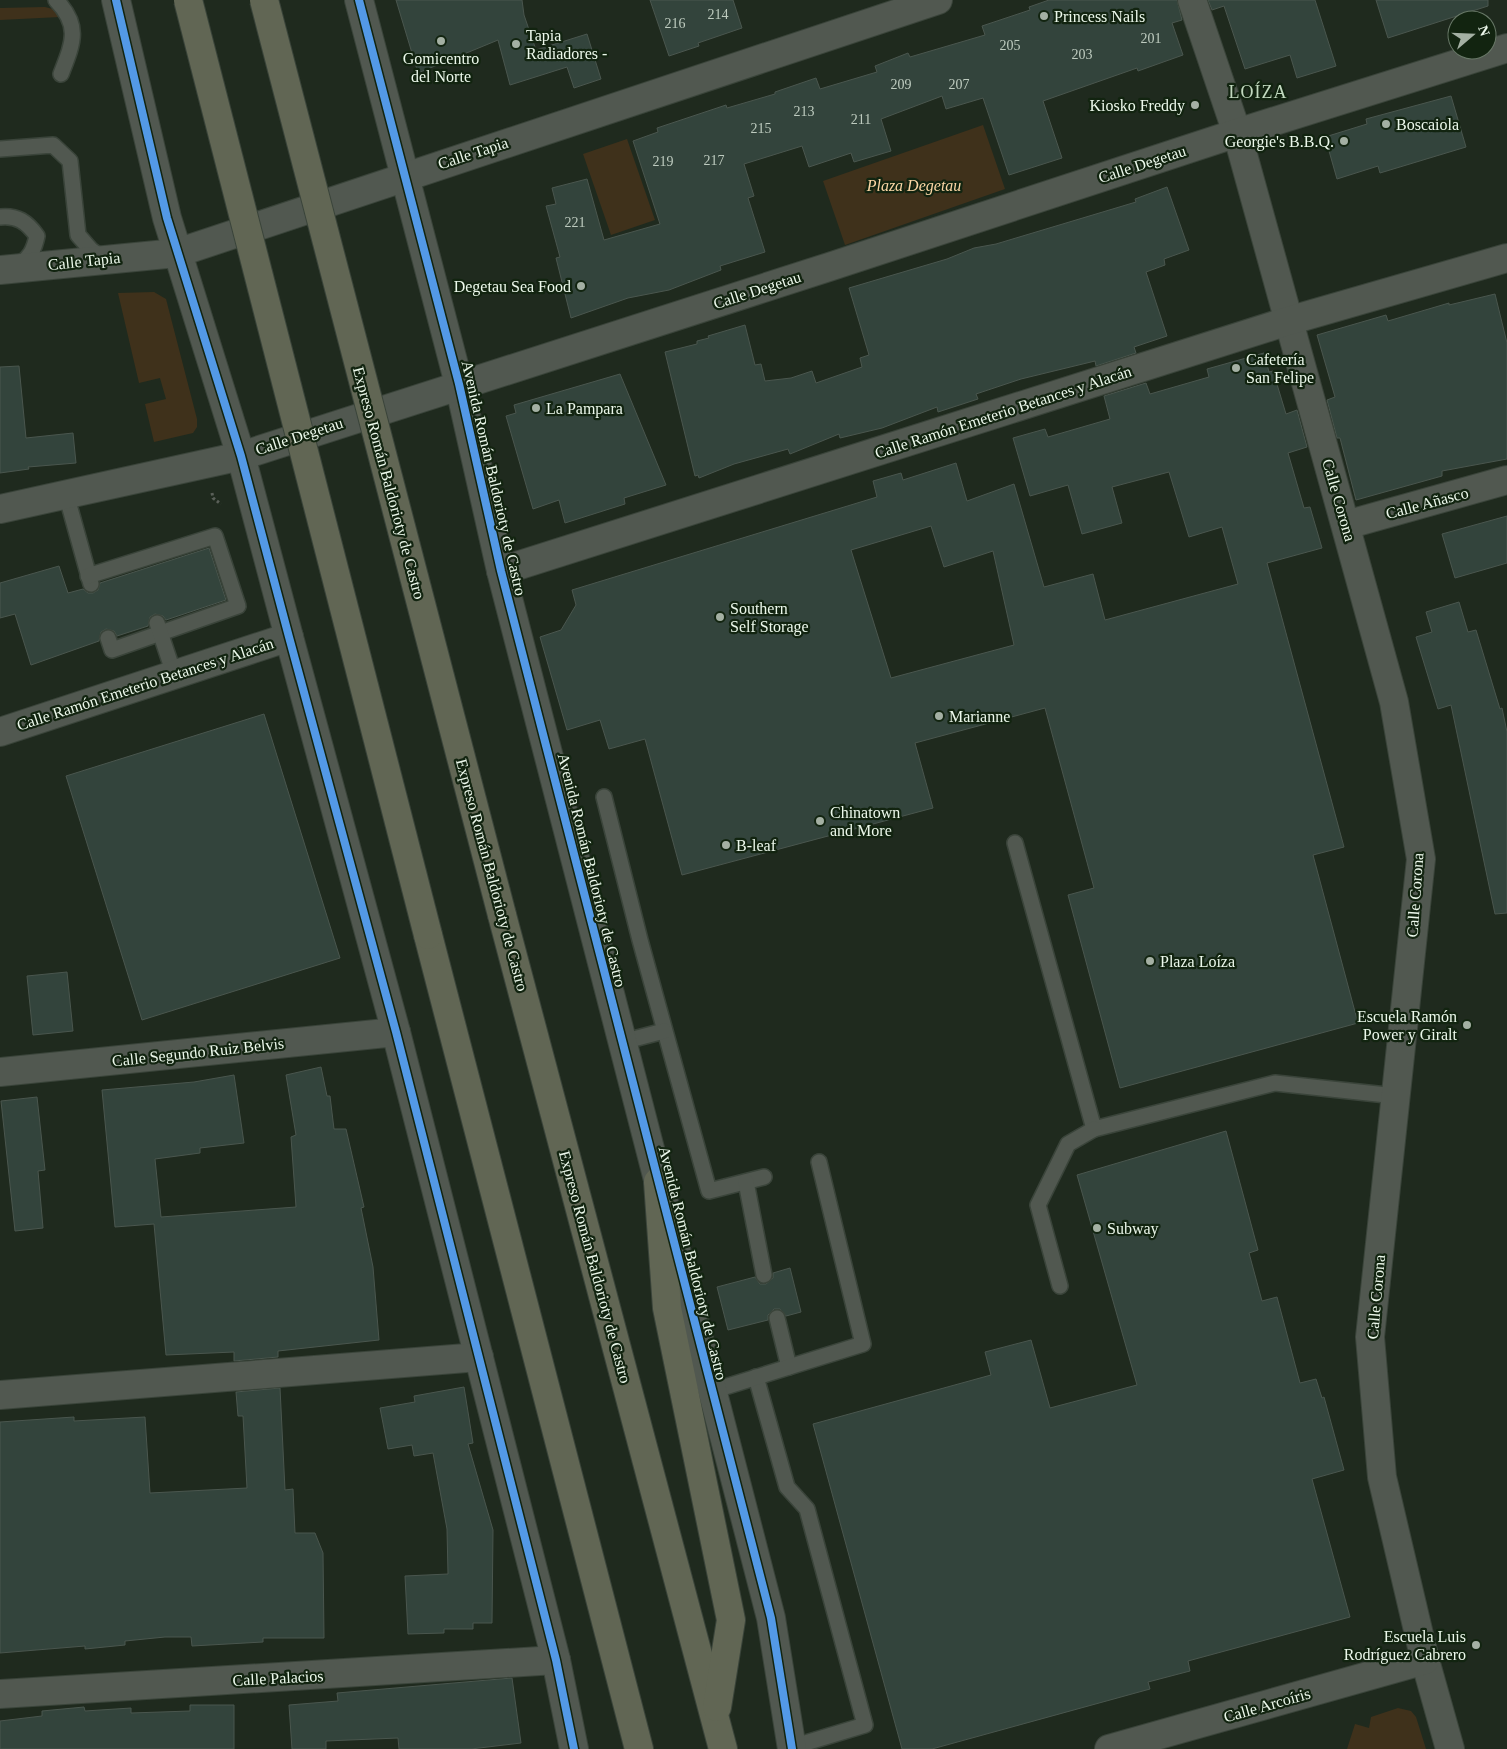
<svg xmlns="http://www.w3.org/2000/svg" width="1507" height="1749" font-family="Georgia,serif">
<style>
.green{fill:#3f311b}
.building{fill:#33443c;stroke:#4a564e;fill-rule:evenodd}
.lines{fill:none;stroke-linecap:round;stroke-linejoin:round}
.lane-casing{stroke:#3a443a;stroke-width:18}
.street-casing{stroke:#3a443a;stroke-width:30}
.highway-casing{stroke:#3a443a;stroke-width:30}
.path{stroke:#5a6059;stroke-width:3;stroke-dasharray:2.5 2.5;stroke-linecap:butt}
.lane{stroke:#515850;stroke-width:15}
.street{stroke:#515850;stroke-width:28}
.highway{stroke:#616654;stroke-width:28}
.highway-bridge-casing{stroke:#3a443a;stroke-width:30;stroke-linecap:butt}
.highway-bridge{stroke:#616654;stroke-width:28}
.cycleway-casing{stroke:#122410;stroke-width:11}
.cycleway{stroke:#5399e6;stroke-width:8}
.poi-dot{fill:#a4b0a3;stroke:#122410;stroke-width:2}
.labels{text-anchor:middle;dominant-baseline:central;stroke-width:4.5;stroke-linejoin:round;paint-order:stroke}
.number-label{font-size:14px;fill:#becbbf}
.poi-label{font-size:16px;fill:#ecf8eb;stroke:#122410;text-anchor:start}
.street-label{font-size:16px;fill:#ecf8eb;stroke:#122410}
.park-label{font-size:16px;font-style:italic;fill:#fbd6a5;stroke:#122410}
.neighbourhood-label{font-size:18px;letter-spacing:1px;fill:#c2d9bf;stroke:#122410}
</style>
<rect width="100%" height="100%" fill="#1f2a1e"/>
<g class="green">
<polygon points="45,7 53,9 60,17 0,20 0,8"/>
<polygon points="983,125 1005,189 845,245 823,181"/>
<polygon points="627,139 655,220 611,235 583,154"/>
<polygon points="154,292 166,299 197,419 197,427 193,433 154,442 145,404 166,399 160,378 139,383 118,293"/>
<polygon points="1398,1708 1411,1711 1416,1717 1426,1749 1347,1749 1355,1724 1369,1728 1371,1717"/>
</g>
<g class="building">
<polygon points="396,0 522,0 524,15 536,50 587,34 601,79 574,88 567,67 510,85 498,40 418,73"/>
<polygon points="650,0 733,0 742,28 698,43 699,46 669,56"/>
<polygon points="1049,0 1177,0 1182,20 1172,23 1183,55 1138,71 1137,68 1043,101 1062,158 1009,175 983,98 946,109 942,96 881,119 891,151 854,162 851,153 809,167 802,146 744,164 754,196 748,198 765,252 720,266 721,270 669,290 628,298 571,318 556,258 560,257 546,206 556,204 552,188 587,179 604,240 660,224 633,141 658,132 657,128 726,105 727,108 775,94 775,92 816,78 820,89 877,72 875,66 908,53 910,57 985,35 982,26 1030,10 1029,7"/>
<polygon points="1208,0 1315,0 1336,66 1297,78 1290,55 1245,69 1224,6 1212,10"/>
<polygon points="1376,0 1488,0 1488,6 1388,38"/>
<polygon points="1451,96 1466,147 1380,173 1378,166 1337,179 1325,137 1367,124 1366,119"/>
<polygon points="1167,187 1189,250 1164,259 1165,265 1146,272 1167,336 1134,347 1136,353 1096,366 1095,361 1021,379 976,394 978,399 938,412 937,407 882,428 840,438 839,434 790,454 788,449 734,464 699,478 698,475 695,476 665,352 697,344 697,341 709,338 708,336 745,325 755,365 761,364 765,381 791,378 812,371 816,383 862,367 860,358 869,355 849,288 947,259 974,248 996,244 1136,202 1135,199"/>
<polygon points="1495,294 1507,343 1507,459 1442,471 1442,476 1356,500 1340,438 1337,438 1327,400 1335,397 1317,335 1386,315 1388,321 1449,303 1449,305"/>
<path d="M1264,353L1269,372L1273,371L1286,414L1297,410L1307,447L1288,453L1304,508L1310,507L1322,548L1267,563L1344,847L1313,855L1358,1023L1120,1088L1068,895L1094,888L1045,708L915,743L933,808L682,875L645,739L609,749L600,720L567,730L540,637L561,630L576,605L572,590L877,497L873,481L901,473L903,480L956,463L967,501L1014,484L1044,587L1093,574L1105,620L1238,584L1222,527L1189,537L1169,472L1112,487L1122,523L1082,534L1068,485L1030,496L1013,438L1045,429L1048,437L1110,419L1104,396L1146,383L1150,394L1209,377L1207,369ZM931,526L944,567L993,551L1014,645L891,678L851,550Z"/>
<polygon points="19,366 26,438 73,433 76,463 28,467 29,469 0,473 0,367"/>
<polygon points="620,374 666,485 624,498 625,504 565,523 559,500 533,509 506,416 516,413 514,405"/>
<polygon points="1507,516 1507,563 1455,578 1442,534"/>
<polygon points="209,548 226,600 166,620 163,616 155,614 150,617 148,626 117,636 114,631 106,629 101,632 99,641 31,665 15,614 0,618 0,583 59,566 68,593 83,589 88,593 93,593 98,590 100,583"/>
<polygon points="1459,602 1468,632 1476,630 1500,709 1502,708 1507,732 1507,913 1495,914 1451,705 1438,709 1416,637 1432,632 1426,612"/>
<polygon points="264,714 340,958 142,1020 66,776"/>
<polygon points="67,972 73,1031 33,1035 27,976"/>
<polygon points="321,1067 327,1096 330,1096 334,1129 346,1129 364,1207 361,1208 373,1267 379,1340 278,1351 278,1357 234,1361 234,1352 166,1355 154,1224 115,1227 102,1090 194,1082 234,1075 244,1143 200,1148 200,1153 155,1159 161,1217 296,1207 291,1137 296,1135 286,1075"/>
<polygon points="37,1097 45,1170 38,1171 43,1228 15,1231 1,1101"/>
<polygon points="1226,1131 1258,1250 1249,1253 1262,1301 1277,1297 1300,1383 1316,1379 1322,1398 1324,1397 1344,1470 1312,1479 1350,1617 1188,1661 1190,1671 1148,1682 1150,1689 932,1749 902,1749 813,1424 991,1375 985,1352 1031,1340 1050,1408 1137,1385 1077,1175"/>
<polygon points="790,1268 801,1312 786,1316 780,1309 774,1309 768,1315 768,1320 728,1330 717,1287 755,1277 760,1284 766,1284 773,1278 773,1273"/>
<polygon points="464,1387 473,1443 468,1444 493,1530 492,1623 473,1623 473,1629 444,1629 444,1633 408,1634 405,1576 448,1574 447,1529 433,1453 414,1456 412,1445 388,1449 380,1408 415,1402 414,1396"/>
<polygon points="280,1388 285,1490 293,1489 295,1533 315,1533 323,1553 324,1638 263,1638 263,1642 192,1646 191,1637 165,1637 125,1641 125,1645 85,1649 85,1646 0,1653 0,1422 74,1417 74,1421 145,1417 150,1493 247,1488 243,1416 238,1416 236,1392"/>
<polygon points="512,1678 521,1743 471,1749 399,1749 398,1738 326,1741 326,1749 292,1749 289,1705 338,1701 337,1693"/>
<polygon points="190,1705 234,1705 234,1749 0,1749 0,1721 42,1716 42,1711 84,1707 85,1711 131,1708 131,1713 190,1711"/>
</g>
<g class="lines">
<g class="lane-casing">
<g id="lane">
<path d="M56,0C81,26 73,43 61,74"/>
<polyline points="0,149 53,145 70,161 78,235 91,250 104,259"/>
<path d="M0,217C17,215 27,222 37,236C34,250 30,258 17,266"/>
<polyline points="66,494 91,584"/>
<polyline points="88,576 215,536 238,606 112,650 108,638"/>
<polyline points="157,623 174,674"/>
<polyline points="604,797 640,940 709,1191 764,1177"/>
<polyline points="1015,843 1094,1129 1275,1083 1396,1096"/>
<polyline points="622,1042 664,1031"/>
<polyline points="746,1182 764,1275"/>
<polyline points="1060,1286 1038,1205 1068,1144 1094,1129"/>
<polyline points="777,1318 789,1367"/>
<polyline points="756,1377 787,1487 807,1509 865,1725 792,1747"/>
<polyline points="712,1391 863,1344 819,1162"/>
</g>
</g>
<g class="street-casing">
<g id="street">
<polyline points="116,0 167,218 241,456 289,637 396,1032 556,1660 574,1749"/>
<polyline points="359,0 459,384 501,571 771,1618 792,1749"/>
<polyline points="1192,0 1237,133 1394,702 1421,859 1370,1337 1382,1477 1425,1660 1450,1749"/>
<polyline points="0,270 177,253 938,0"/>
<polyline points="0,509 241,456 829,267 1237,133 1507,48"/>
<polyline points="1346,525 1507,480"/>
<polyline points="501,571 1288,321 1507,258"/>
<polyline points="0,732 289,637"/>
<polyline points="0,1072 396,1032"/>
<polyline points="0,1395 479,1357"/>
<polyline points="0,1694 556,1660"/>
<polyline points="1109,1749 1425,1660"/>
</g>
</g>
<g class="highway-casing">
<g id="highway">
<polyline points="502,915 723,1749"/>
<polyline points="428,935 639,1749"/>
<polyline points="658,1182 667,1308 731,1620 717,1707"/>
</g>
</g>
<polyline class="path" points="212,493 213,498 221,504"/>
<use href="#lane" class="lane"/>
<use href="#street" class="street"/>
<use href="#highway" class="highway"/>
<g class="highway-bridge-casing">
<g id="highway-bridge">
<polyline points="188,0 428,935"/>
<polyline points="264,0 502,915"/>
</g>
</g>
<use href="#highway-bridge" class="highway-bridge"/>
<g class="cycleway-casing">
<g id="cycleway">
<polyline points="116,0 167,218 241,456 289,637 396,1032 556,1660 574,1749"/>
<polyline points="359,0 459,384 501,571 771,1618 792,1749"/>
</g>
</g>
<use href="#cycleway" class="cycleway"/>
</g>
<g class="poi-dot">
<circle cx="1044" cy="16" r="5"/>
<circle cx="441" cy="41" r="5"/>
<circle cx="516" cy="44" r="5"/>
<circle cx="1195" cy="105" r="5"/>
<circle cx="1386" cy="124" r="5"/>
<circle cx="1344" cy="141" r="5"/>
<circle cx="581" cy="286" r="5"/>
<circle cx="1236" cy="368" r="5"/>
<circle cx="536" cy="408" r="5"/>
<circle cx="720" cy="617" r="5"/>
<circle cx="939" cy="716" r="5"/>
<circle cx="820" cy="821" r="5"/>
<circle cx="726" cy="845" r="5"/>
<circle cx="1150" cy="961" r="5"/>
<circle cx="1467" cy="1025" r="5"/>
<circle cx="1097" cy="1228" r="5"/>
<circle cx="1476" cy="1645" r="5"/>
</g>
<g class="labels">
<g class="number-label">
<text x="718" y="14">214</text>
<text x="675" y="23">216</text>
<text x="1151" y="38">201</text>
<text x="1010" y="45">205</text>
<text x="1082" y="54">203</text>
<text x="901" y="84">209</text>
<text x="959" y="84">207</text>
<text x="804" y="111">213</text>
<text x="861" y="119">211</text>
<text x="761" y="128">215</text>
<text x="714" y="160">217</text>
<text x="663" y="161">219</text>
<text x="575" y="222">221</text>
</g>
<g class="poi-label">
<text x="1054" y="16">Princess Nails</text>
<text x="526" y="35">Tapia<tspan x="526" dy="18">Radiadores -</tspan></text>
<text x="441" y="58" text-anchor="middle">Gomicentro<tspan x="441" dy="18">del Norte</tspan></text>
<text x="1185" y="105" text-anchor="end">Kiosko Freddy</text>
<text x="1396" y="124">Boscaiola</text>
<text x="1334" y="141" text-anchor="end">Georgie's B.B.Q.</text>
<text x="571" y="286" text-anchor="end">Degetau Sea Food</text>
<text x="1246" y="359">Cafetería<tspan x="1246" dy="18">San Felipe</tspan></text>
<text x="546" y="408">La Pampara</text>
<text x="730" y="608">Southern<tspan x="730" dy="18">Self Storage</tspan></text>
<text x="949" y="716">Marianne</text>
<text x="830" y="812">Chinatown<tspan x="830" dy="18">and More</tspan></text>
<text x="736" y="845">B-leaf</text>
<text x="1160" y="961">Plaza Loíza</text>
<text x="1457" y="1016" text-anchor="end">Escuela Ramón<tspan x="1457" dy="18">Power y Giralt</tspan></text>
<text x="1107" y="1228">Subway</text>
<text x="1466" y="1636" text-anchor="end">Escuela Luis<tspan x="1466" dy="18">Rodríguez Cabrero</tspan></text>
</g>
<g class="street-label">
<text transform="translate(473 153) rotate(-18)">Calle Tapia</text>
<text transform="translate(1142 164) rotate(-18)">Calle Degetau</text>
<text transform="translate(84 261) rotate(-6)">Calle Tapia</text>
<text transform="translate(757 290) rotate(-18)">Calle Degetau</text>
<text transform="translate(1003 412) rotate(-18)">Calle Ramón Emeterio Betances y Alacán</text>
<text transform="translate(299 436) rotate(-18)">Calle Degetau</text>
<text transform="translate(494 478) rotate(77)">Avenida Román Baldorioty de Castro</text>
<text transform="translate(389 483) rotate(75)">Expreso Román Baldorioty de Castro</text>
<text transform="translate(1339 500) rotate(74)">Calle Corona</text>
<text transform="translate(1427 503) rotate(-15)">Calle Añasco</text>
<text transform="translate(145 684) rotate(-18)">Calle Ramón Emeterio Betances y Alacán</text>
<text transform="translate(592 870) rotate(76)">Avenida Román Baldorioty de Castro</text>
<text transform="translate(492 875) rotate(75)">Expreso Román Baldorioty de Castro</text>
<text transform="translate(1415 895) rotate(-86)">Calle Corona</text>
<text transform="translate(198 1052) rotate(-6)">Calle Segundo Ruiz Belvis</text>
<text transform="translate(693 1263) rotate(76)">Avenida Román Baldorioty de Castro</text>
<text transform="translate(595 1267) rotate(75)">Expreso Román Baldorioty de Castro</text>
<text transform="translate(1376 1297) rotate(-85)">Calle Corona</text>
<text transform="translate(278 1678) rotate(-3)">Calle Palacios</text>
<text transform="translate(1267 1705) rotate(-16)">Calle Arcoíris</text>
</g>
<g class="park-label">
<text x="914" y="185">Plaza Degetau</text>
</g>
<g class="neighbourhood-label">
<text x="1258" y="92">LOÍZA</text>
</g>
</g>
<g transform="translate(1472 35) rotate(71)"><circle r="24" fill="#122410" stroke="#697968"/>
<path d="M0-4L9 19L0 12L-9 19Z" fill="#a4b0a3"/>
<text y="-8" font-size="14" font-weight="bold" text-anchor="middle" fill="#ecf8eb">N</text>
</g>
</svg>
